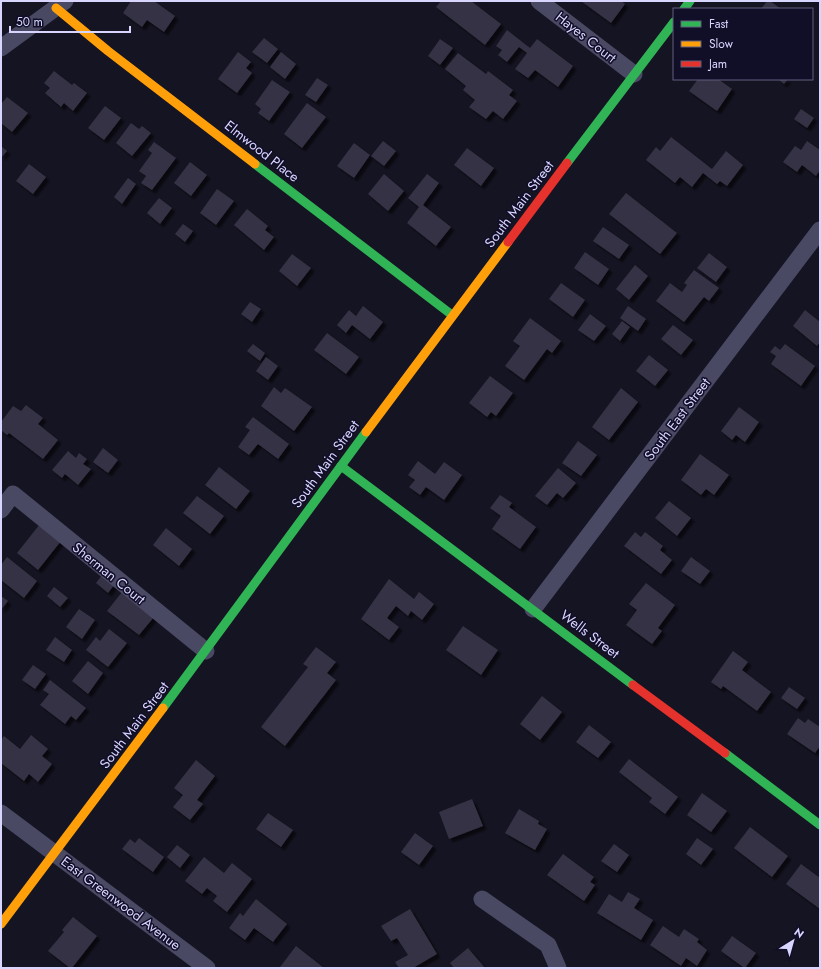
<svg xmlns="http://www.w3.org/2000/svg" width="821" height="969" font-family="Jost,sans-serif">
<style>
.building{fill:#343244;filter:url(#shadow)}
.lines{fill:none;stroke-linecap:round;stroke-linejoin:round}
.street{stroke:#494963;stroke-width:17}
.fast{stroke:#30b455;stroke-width:9}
.slow{stroke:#ff9f0a;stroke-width:9}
.jam{stroke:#e5322d;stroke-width:9}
.labels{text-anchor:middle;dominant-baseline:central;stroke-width:3;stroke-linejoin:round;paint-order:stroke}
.street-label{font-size:14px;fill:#d8d5ff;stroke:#110e28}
</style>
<defs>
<filter id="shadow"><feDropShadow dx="3.5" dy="3.5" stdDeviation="1" flood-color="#0009"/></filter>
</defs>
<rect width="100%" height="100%" fill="#151422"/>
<g class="building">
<polygon points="131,1 154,1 175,16 164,32 147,20 142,27 123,13"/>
<polygon points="441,1 471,1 501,24 485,45 436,7"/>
<polygon points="581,1 621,1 625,4 611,23"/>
<polygon points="767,1 770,1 781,9 761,9"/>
<polygon points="507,30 530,48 537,39 573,66 558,87 535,70 528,78 515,69 527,53 519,47 507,62 498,55 502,50 496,46"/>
<polygon points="264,38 278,49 267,63 252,52"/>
<polygon points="440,39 453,48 440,65 428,56"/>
<polygon points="238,52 251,62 246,68 252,73 237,93 218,79"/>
<polygon points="281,52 296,64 285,79 270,67"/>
<polygon points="458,53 486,74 488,71 513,90 509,95 517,101 503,119 493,111 486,119 469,107 475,100 463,90 466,86 445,69"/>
<polygon points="54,71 72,85 74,83 87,93 73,111 64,103 61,107 45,93 50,88 44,83"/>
<polygon points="317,78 328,85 316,102 305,95"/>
<polygon points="698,79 718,79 732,89 717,111 689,91"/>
<polygon points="778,79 788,79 784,84"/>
<polygon points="272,80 290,92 269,121 258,113 261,109 255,104"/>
<polygon points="7,97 28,113 12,132 1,123 1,104"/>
<polygon points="307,103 326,117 302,148 284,134"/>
<polygon points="105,106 121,118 104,140 88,128"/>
<polygon points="801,109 814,118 807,128 794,119"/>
<polygon points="131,123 139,129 142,126 151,133 132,156 116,143"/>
<polygon points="671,137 712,169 726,151 743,165 727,186 720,181 717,184 703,173 692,187 680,177 675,183 646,160 656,147 660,151"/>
<polygon points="383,141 396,151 384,166 371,156"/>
<polygon points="807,141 820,150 820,170 816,176 802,165 797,172 783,162 795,146 801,150"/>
<polygon points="154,142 176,158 152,190 141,183 146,176 139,171 152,153 148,150"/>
<polygon points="354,143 370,155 354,178 337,166"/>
<polygon points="1,146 7,151 1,158"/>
<polygon points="467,148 494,168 481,186 454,165"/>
<polygon points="190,162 207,175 191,196 174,183"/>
<polygon points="29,164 46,177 33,194 16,181"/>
<polygon points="384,174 404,191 388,211 368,194"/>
<polygon points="427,174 439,183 423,205 451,227 436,246 407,223 419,207 408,198"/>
<polygon points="128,178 136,184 122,204 114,197"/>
<polygon points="217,189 234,201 216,225 200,213"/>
<polygon points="626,193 677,233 660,254 609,214"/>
<polygon points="159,198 172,208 160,224 147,213"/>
<polygon points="247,209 268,226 265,230 274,237 264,250 234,225"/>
<polygon points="183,224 193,231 185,242 175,234"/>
<polygon points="603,227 629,245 619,259 593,241"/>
<polygon points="585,252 609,269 598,285 574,268"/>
<polygon points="709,253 727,267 716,282 697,268"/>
<polygon points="292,254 311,268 297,286 279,271"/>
<polygon points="635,265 648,276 629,300 616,289"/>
<polygon points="694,270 719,288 709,301 704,297 684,322 656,301 670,283 682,292 687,285 684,283"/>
<polygon points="561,283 585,300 573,317 549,299"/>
<polygon points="250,302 261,309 252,322 241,314"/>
<polygon points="363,306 383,322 370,339 352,325 346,333 337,325 349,310 356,316"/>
<polygon points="628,306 646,319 638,331 620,318"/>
<polygon points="805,310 820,322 820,342 817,346 793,326"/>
<polygon points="590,314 606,326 594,341 578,330"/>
<polygon points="530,318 561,341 552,353 547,349 524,380 505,366 520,346 513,341"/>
<polygon points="622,321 630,327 620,341 612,334"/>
<polygon points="673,325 693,340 681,355 661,339"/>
<polygon points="327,333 359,357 346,374 314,350"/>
<polygon points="253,344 265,353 260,361 247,351"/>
<polygon points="785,344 815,366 801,386 771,364 776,356 770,352 775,346 780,350"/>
<polygon points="649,355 668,370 655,386 636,371"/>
<polygon points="266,357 278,366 268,380 256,371"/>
<polygon points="490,376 513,393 496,416 491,412 487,417 469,403"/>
<polygon points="274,387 281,393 285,388 312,407 294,431 261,406"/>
<polygon points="621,388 638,402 609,440 592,427"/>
<polygon points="26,405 43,418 38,424 58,440 43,459 9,433 7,435 1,430 1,422 13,406 21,411"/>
<polygon points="739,407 759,422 745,442 736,435 732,440 721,431"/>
<polygon points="253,417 289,444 278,459 258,444 249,455 238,447 250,430 245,427"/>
<polygon points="578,441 597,455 581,476 562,463"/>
<polygon points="103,448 118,460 108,473 93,462"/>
<polygon points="68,451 76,458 79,453 87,459 83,464 91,469 78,485 65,474 62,478 52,470"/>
<polygon points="700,454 729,475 714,495 706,489 701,495 681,480"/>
<polygon points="418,461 435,474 444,462 462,475 444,500 426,487 420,495 409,487 415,480 408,475"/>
<polygon points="219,467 250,491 236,509 205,485"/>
<polygon points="558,468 576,483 563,498 557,493 547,505 535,496"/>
<polygon points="500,495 512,503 509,507 536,527 520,549 492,529 501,516 490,508"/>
<polygon points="197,496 224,516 210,534 183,513"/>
<polygon points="669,501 691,518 677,536 655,518"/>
<polygon points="40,524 61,541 38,570 17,553"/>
<polygon points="166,528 192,549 179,566 153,545"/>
<polygon points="635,532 641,537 645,532 663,546 660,550 672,560 661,574 624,546"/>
<polygon points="7,557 37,581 24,598 1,580 1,565"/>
<polygon points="691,557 710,571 700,584 681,571"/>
<polygon points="105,571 118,580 108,593 96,583"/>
<polygon points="389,579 414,599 419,592 434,604 422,620 411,611 408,616 396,606 387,618 399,627 389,640 361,619"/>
<polygon points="646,583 675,605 658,628 662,631 652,644 626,625 637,610 629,604"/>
<polygon points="54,587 68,598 60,607 47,596"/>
<polygon points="122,592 154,617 139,635 107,611"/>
<polygon points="1,596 8,601 1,610"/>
<polygon points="79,609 95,620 82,639 66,627"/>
<polygon points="463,626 498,650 481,675 446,650"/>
<polygon points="109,629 127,643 108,667 86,650 96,637 100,641"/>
<polygon points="55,637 72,650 64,662 46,650"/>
<polygon points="316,647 336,662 327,673 336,680 285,746 261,727 308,667 303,664"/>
<polygon points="733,651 748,662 742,670 771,692 757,711 723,686 721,689 711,682"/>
<polygon points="88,661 103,673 88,694 72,681"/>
<polygon points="33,665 46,674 35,689 22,680"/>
<polygon points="50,680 86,708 76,720 71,716 65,724 40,705 49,694 43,690"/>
<polygon points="789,687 805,698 797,709 781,698"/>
<polygon points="542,696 562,712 540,740 520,724"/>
<polygon points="798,718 805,723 808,719 820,727 820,746 815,753 787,734"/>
<polygon points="589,725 611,742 598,758 576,742"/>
<polygon points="31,735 48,749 42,756 52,764 38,782 29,774 24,781 1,763 1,740 4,736 20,749"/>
<polygon points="629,759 678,797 665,814 649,802 652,798 619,772"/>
<polygon points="196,760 215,776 197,800 203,804 190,820 173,807 183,795 174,788"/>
<polygon points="702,793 727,811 711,832 687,815"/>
<polygon points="472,799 483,826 449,839 439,812"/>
<polygon points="519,809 539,821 538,824 547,829 535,850 505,833"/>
<polygon points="268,813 293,830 281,847 256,829"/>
<polygon points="750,827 788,856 772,877 734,848"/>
<polygon points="415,833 433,846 419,865 401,852"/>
<polygon points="139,838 164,857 153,872 122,849 130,839 135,843"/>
<polygon points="697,838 713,849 701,865 686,854"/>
<polygon points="614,844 629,855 617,872 601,861"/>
<polygon points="177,845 190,855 180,868 167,857"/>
<polygon points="563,854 594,877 590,882 595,885 584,901 547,875"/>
<polygon points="204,857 224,873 232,863 252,879 227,912 213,901 217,896 207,888 202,894 185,881"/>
<polygon points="801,864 820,878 820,909 786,884"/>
<polygon points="628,892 640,899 634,908 653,920 641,940 597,913 609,894 622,902"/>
<polygon points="256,899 287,924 273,942 254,928 245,940 229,928 240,913 243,916"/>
<polygon points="410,909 437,954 413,968 399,968 395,962 408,955 397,938 391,941 381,926"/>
<polygon points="73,917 97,936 72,968 70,968 48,951 64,932 62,930"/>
<polygon points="663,926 679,937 684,929 699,939 697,942 707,950 697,966 686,958 681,966 650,945"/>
<polygon points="732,936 756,953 745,968 742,968 743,967 721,951"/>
<polygon points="296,946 324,968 280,967"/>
<polygon points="468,948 485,968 454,968 450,963"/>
</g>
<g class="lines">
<g class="street">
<polyline points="539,1 634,74"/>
<polyline points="1,48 65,1"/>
<polyline points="1,510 13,494 206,651"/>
<polyline points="533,609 820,230"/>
<polyline points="1,813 207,968"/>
<polyline points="482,899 548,945 558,968"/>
</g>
<g class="fast">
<polyline points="684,9 690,1"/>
<polyline points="567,163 674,22"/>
<polyline points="255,164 452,315"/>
<polyline points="341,466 633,685"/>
<polyline points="163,708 366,432"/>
<polyline points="725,753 820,825"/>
</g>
<g class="slow">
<polyline points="56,8 108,51 255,164"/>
<polyline points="366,432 508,242"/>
<polyline points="1,924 163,708"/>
</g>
<g class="jam">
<polyline points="508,242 567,163"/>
<polyline points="633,685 725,753"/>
</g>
</g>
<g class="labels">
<g class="street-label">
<text transform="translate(586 37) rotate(38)">Hayes Court</text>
<text transform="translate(262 151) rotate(38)">Elmwood Place</text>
<text transform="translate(519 204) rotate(-53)">South Main Street</text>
<text transform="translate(677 419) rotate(-53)">South East Street</text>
<text transform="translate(325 464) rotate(-54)">South Main Street</text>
<text transform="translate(109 573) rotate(39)">Sherman Court</text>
<text transform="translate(590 634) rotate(37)">Wells Street</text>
<text transform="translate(134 725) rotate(-53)">South Main Street</text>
<text transform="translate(121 903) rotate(37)">East Greenwood Avenue</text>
</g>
</g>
<rect width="821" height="969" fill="none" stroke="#d8d5ff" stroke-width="4"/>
<rect x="673" y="8" width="140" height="72" fill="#110e28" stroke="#615e7e"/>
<rect x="681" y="21" width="20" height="6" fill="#30b455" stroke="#615e7e"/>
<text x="709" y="28" font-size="12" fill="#d8d5ff">Fast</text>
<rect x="681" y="41" width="20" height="6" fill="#ff9f0a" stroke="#615e7e"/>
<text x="709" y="48" font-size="12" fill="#d8d5ff">Slow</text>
<rect x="681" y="61" width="20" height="6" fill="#e5322d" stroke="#615e7e"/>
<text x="709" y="68" font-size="12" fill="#d8d5ff">Jam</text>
<g transform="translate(793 941) rotate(37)" stroke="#110e28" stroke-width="3" paint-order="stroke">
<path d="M0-3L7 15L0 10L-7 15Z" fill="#d8d5ff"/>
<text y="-6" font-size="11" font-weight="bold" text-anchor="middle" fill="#d8d5ff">N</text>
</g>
<path d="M10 26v6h120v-6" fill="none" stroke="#d8d5ff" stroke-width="2"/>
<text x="16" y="26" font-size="12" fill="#d8d5ff" stroke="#110e28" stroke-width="3" paint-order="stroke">50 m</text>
</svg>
